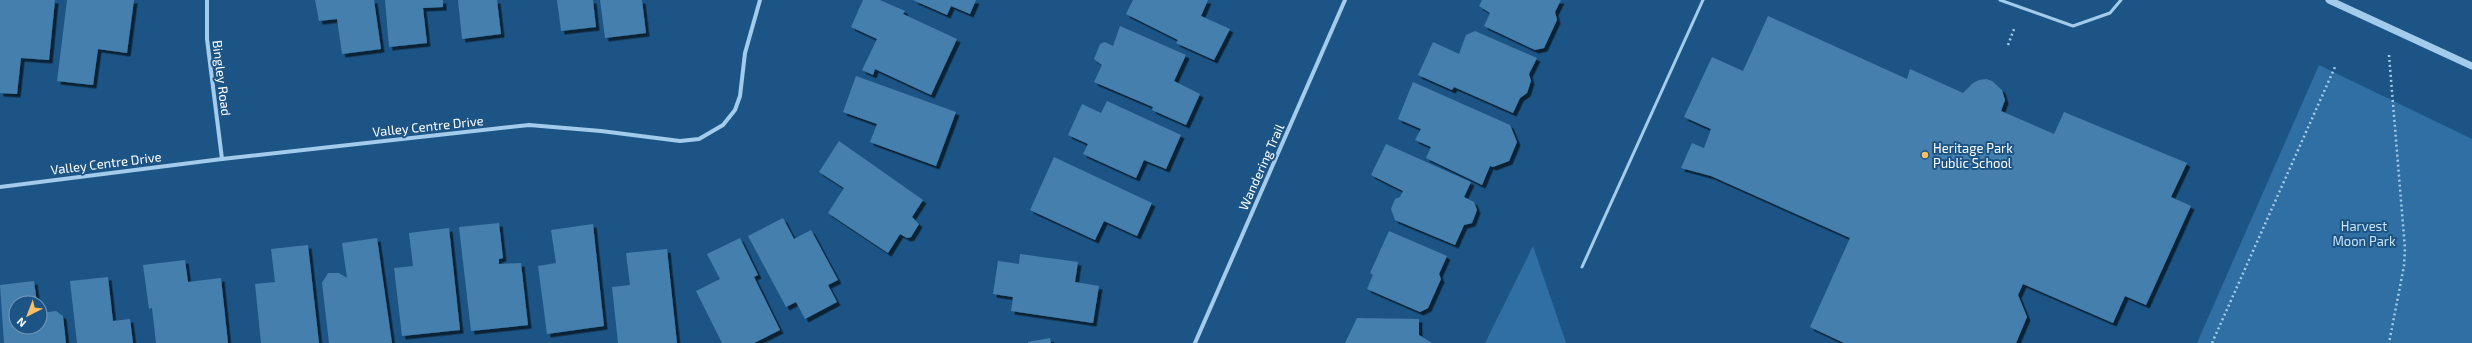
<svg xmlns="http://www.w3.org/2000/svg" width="2472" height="343" font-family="'Exo 2',sans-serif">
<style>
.green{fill:#306fa3}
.building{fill:#447fae;filter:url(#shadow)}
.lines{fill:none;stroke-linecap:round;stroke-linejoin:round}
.path{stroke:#a3cbeb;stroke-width:2.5;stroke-dasharray:2 3;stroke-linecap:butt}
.service{stroke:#a3cbeb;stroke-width:3}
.minor{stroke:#a3cbeb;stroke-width:4}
.tertiary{stroke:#a3cbeb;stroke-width:7}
.poi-dot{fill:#fbbe61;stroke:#1c5585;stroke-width:1.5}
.labels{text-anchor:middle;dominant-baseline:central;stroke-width:4;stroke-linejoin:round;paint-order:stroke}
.street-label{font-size:13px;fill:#fff;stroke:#1c5585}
.poi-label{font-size:13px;fill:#fff;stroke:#1c5585;text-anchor:start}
.park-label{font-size:13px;fill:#c8e3f8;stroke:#1c5585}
</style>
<defs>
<filter id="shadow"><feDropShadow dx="3.5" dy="3.5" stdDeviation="0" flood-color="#0009"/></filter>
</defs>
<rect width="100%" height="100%" fill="#1c5585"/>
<g class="green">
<polygon points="2319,65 2472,139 2472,343 2197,343"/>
<polygon points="1533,246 1566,343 1485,343"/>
</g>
<g class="building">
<polygon points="0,0 55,0 49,60 21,58 17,94 0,93"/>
<polygon points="67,0 134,0 127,53 98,49 93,85 57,81"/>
<polygon points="315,0 374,0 381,49 342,54 337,19 319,21"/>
<polygon points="385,0 443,0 443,7 423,8 427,43 389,47"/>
<polygon points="458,0 497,0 501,34 462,39"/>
<polygon points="557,0 593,0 596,27 561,31"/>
<polygon points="600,0 642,0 646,33 605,38"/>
<polygon points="863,0 880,0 905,11 903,14 957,39 931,95 875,69 873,75 862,70 877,39 851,27"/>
<polygon points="913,0 976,0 970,14 951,6 947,15"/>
<polygon points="1133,0 1208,0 1201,16 1230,29 1214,60 1176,43 1178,40 1126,14"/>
<polygon points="1482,0 1561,0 1555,12 1557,20 1544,48 1535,50 1484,26 1490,13 1479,6"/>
<polygon points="1768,16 1907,79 1910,69 1963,93 1973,83 1979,80 1986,79 1992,81 2002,90 2005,100 2001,111 2054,134 2064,112 2187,163 2171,197 2191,206 2146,305 2125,296 2113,323 2023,284 2018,295 2027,317 2016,343 1844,343 1810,327 1850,238 1711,176 1681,168 1692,143 1704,148 1711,129 1684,117 1712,57 1743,71"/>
<polygon points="1120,26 1186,55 1174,81 1200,94 1186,125 1152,110 1153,107 1094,82 1102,65 1094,59 1100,44 1105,42 1113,46"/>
<polygon points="1475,31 1537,58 1529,74 1531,81 1527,93 1520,98 1513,113 1454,87 1452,90 1418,75 1433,42 1459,54 1466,35"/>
<polygon points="856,76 956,112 936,166 870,142 877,124 843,112"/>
<polygon points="1413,82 1510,125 1517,142 1509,161 1493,167 1490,166 1482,185 1426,158 1431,147 1415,140 1421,129 1398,119"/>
<polygon points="1107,101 1181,135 1166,169 1144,160 1136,178 1083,154 1088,144 1068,135 1082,104 1101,113"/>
<polygon points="839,141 923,200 912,217 919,224 911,237 907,238 900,234 888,253 828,213 844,188 819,172"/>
<polygon points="1386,144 1471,182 1464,197 1474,202 1477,210 1472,223 1464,225 1455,245 1395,220 1391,209 1395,199 1400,197 1403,191 1371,175"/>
<polygon points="1054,157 1152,203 1137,236 1104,221 1095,240 1030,210"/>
<polygon points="783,218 794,239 811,230 838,280 828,285 837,302 805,319 796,302 786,307 748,236"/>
<polygon points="499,223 503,258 499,259 499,264 521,263 528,325 471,331 459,227"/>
<polygon points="593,224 604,326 547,334 538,266 556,263 551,230"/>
<polygon points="449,228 460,330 402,336 394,268 413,266 409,233"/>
<polygon points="1389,231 1447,256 1439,274 1441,279 1428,308 1420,312 1367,289 1373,275 1370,273"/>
<polygon points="377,238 392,343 329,343 322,283 328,273 339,273 347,278 342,243"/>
<polygon points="740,238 758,275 754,277 780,330 754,343 722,343 696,291 720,279 707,254"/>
<polygon points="308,245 319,343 261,343 255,284 275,282 271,249"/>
<polygon points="667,249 677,343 618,343 612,287 630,285 626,253"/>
<polygon points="1020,254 1078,262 1075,282 1099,286 1093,323 1011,311 1013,297 993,294 998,261 1019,264"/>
<polygon points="185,260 188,282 221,278 228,343 156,343 152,308 149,309 143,265"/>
<polygon points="108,277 113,321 130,319 133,343 77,343 70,281"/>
<polygon points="34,281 37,303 16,303 16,327 40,327 40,313 56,311 63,316 66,343 4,343 0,285"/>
<polygon points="1357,318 1419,319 1419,335 1432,343 1345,343"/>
<polygon points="1050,338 1051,343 1028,343 1028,342"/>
</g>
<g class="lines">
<g class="path">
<polyline points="2008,45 2014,29"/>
<polyline points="2389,55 2405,249 2404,266 2389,343"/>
<polyline points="2212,343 2335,67"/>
</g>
<g class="service">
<polyline points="2000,0 2073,26 2110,13 2121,0"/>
<polyline points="1582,267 1703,0"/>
</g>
<g class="minor">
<polyline points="207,0 207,39 222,159"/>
<polyline points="0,187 222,159 529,125 601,131 680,141 699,139 723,125 735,110 740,96 745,53 760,0"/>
<polyline points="1195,343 1345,0"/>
</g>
<polyline class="tertiary" points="2329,0 2472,66"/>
</g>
<circle class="poi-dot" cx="1925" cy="155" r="4"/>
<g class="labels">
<g class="street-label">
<text transform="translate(222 78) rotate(83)">Bingley Road</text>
<text transform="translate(428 126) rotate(-6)">Valley Centre Drive</text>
<text transform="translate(106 163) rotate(-7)">Valley Centre Drive</text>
<text transform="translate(1261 167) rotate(-66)">Wandering Trail</text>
</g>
<g class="poi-label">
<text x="1933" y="148">Heritage Park<tspan x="1933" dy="15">Public School</tspan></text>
</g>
<g class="park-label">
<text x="2364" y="226">Harvest<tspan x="2364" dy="15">Moon Park</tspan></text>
</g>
</g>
<g transform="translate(28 315) rotate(222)"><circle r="19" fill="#1c5585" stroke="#7799b6"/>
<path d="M0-3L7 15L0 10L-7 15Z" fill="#fbbe61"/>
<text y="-6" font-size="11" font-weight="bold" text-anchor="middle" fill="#ffffff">N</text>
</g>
</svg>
